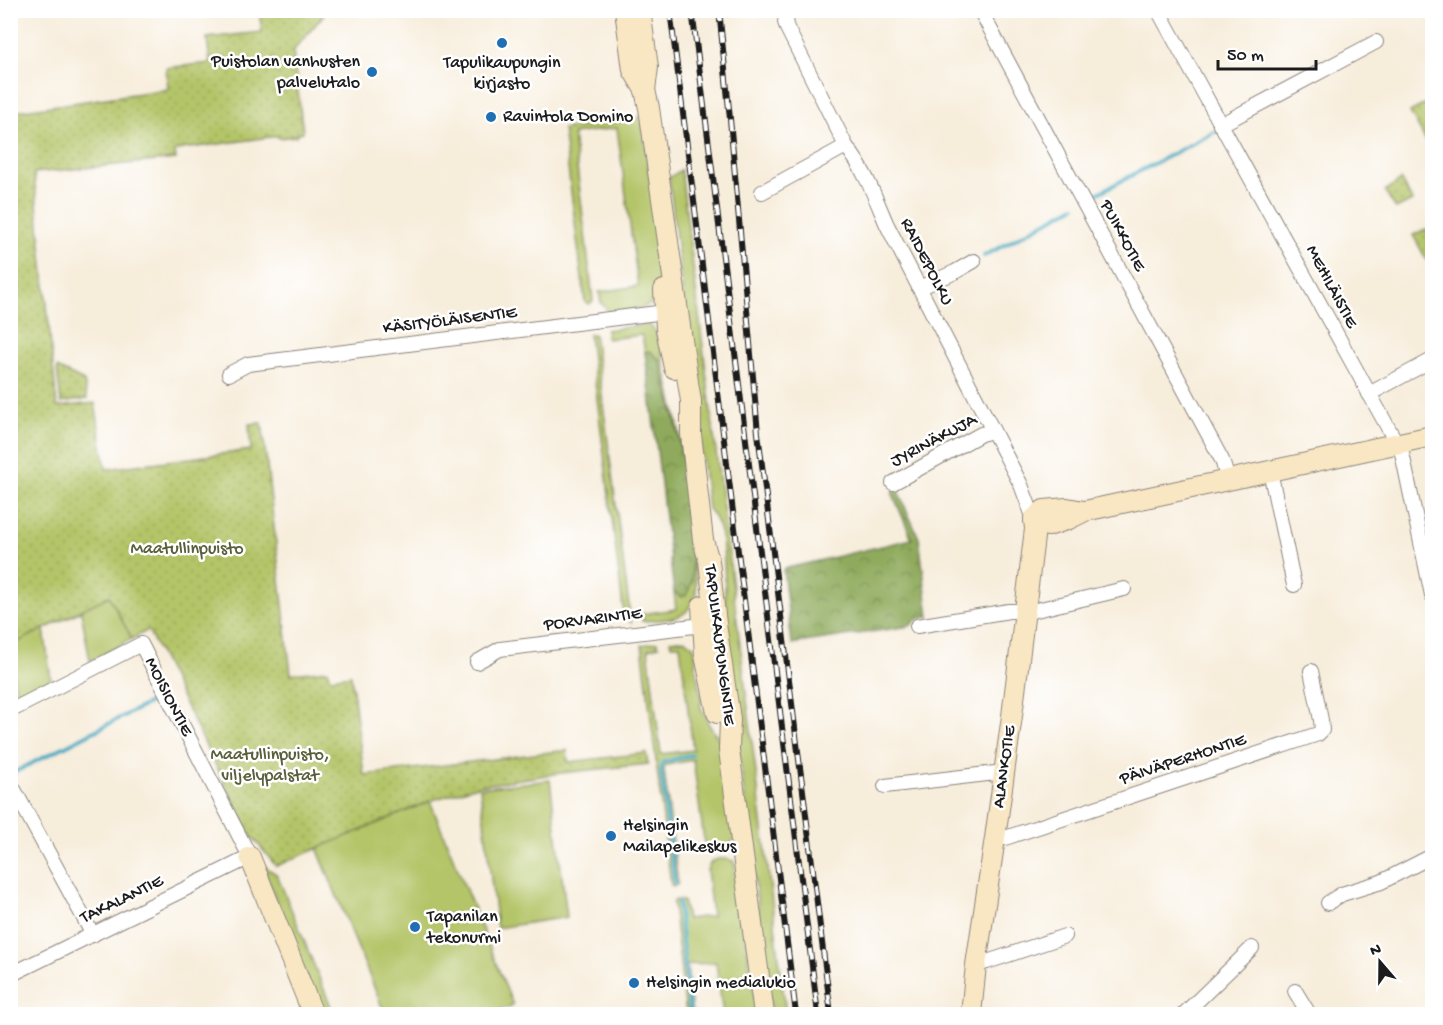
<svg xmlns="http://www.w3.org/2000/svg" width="1443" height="1025" font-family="'Gochi Hand',sans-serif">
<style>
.green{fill:#b4c467;stroke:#687042;stroke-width:1.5}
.forest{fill:url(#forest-crowns);stroke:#56633c;stroke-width:1.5}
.park{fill:url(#park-dots);stroke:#687042;stroke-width:1.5}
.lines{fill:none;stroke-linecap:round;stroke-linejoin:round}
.stream{stroke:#41a8c1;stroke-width:4}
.street-casing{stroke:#8a847c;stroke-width:16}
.secondary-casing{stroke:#8a847c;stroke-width:22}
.street{stroke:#fff;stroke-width:14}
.secondary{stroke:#f9e7c3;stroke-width:20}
.rail-casing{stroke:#1c1c1c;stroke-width:6}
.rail{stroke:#fff;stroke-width:4;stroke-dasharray:11;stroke-linecap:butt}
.poi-dot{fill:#1f6fb2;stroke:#fff;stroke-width:2}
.labels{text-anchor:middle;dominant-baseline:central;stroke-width:5;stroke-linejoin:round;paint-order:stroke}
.poi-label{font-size:18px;fill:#1c1c1c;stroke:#fff;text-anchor:start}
.street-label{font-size:18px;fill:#1c1c1c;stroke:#fff}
.park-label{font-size:18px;fill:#595f3a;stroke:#fff}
</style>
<defs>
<pattern id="forest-crowns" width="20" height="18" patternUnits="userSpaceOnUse" patternTransform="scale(1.5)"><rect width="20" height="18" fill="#8faa5c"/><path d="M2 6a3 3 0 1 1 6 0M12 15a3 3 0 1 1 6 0" fill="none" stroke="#748a4b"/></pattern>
<pattern id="park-dots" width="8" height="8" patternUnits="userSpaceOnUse" patternTransform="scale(1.5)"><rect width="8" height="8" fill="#b4c467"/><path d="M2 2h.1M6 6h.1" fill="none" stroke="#9aa859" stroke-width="1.8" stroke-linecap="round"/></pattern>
</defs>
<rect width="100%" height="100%" fill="#fff"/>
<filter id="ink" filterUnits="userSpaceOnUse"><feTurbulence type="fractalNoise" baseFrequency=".0167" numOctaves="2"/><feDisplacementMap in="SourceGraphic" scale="12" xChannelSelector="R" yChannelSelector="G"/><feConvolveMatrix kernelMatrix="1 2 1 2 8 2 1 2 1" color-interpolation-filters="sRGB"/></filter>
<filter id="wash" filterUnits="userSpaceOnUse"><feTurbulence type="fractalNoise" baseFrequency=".008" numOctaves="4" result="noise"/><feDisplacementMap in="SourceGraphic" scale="24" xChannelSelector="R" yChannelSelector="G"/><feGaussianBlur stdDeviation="1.35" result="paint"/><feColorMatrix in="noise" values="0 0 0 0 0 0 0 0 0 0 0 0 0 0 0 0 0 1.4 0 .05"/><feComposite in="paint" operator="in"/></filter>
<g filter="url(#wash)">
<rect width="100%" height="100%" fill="#f7eddb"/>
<g class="green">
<path d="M641,117C649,164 655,208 657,256C658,267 661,288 656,298C649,312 622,310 609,312L601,303L599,292L638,286L617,128L573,134L593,300L592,302L589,304L585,302L563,129L627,120V118Z"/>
<path d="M681,170L786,1014H771L721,605L725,602C724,575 728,530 708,509L669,177C673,176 679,171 681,170Z"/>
<path d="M649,324L656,332L659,342L685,456L694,527L696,595C692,600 692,604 689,608C682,621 655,620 642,621V614L676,609L674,592L682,597L692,581V550L687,495L674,415L660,361L650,351L645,352L642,335L607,339L606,330Z"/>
<polygon points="589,334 594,334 631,622 624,616"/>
<polygon points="91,562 132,639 90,661 81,611 44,629 51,680 17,698 11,660 10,573"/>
<polygon points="670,640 685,640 693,646 695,651 697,676 702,702 700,704 703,713 705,713 708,723 715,734 717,734 721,746 735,839 729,845 708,849 705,847 693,760 666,765 664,769 677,876 678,884 673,887 671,885 642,645 657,642 659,646 648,649 661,754 693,750 680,645 671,645"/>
<polygon points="550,780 567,917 497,928 480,788"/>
<polygon points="430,801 513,1005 490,1014 385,1014 317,848"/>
<polygon points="718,859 726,859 734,861 757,1014 723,1014 716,962 687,965 692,1014 686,1014 673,902 676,900 683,901 687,919 712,916 707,870 711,862"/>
<polygon points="263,866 275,873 278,877 334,1014 320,1014"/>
</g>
<g class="forest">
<polygon points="650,351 660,360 674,415 683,460 687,495 692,550 692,581 687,595 682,597 674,592 645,352"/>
<polygon points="897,489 919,538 929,617 917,619 910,626 792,644 783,569 912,539 892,492"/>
</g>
<g class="park">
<polygon points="259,11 327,11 293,51 303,132 296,134 296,136 279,138 278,136 182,149 175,151 176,159 34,173 57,407 95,403 106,469 251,450 249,424 262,423 291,674 328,670 330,678 351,675 364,775 567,750 568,762 646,753 648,764 560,773 477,786 430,801 276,866 250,834 148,630 132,639 109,596 10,646 10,465 18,433 10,385 11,112 168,89 166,68 210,63 207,38 262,32"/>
<polygon points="1432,100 1432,152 1410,112"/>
<polygon points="1401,180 1412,201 1396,209 1385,191"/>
<polygon points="1426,229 1432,240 1432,270 1413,235"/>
<polygon points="57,368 84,381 87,399 61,403"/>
</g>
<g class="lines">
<g class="stream">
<polyline points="1089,198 1216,131"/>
<polyline points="984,256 1075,206"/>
<polyline points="11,774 155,700"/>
<polyline points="675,884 661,770 663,762 692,755"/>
<polyline points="678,902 690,1014"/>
</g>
</g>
</g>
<g filter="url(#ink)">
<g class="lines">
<g class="street-casing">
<g id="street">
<path d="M792,10L790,12L785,22L787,28L846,146C865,170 875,197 887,225L1021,485L1034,519"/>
<polyline points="980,10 1222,460 1228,480"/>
<polyline points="1158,10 1402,453 1432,595"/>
<polyline points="1220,125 1376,42"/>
<polyline points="762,192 846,146"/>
<polyline points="919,288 955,272 974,261"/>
<polyline points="229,374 248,364 673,311"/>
<polyline points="1369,394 1432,360"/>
<polyline points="1270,471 1294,585"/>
<polyline points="893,483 981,434 993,431"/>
<polyline points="917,626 1009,611 1032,611 1124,589"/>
<polyline points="477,662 500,649 711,624"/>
<polyline points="10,711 141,644 250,857 10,975"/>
<polyline points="10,782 93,935"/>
<polyline points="885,786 1004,772"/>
<polyline points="995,838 1005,838 1318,734 1322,730 1321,720 1311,671"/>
<polyline points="1328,903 1342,894 1381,882 1432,856"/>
<polyline points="976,965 987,962 1065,936"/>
<polyline points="1295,991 1309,1014"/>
<polyline points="1184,1014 1252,948"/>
</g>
</g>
<g class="secondary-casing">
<g id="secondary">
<polyline points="625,10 633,70 645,90 649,108 688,382 691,401 691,434 703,540 709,561 716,624 730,719 729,750 764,1014"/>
<polyline points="640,10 648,67 645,90"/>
<polyline points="664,290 666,329 674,368"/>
<polyline points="1034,519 1048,526 1069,519 1085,511 1432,436"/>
<polyline points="1034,519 1044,510 1067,508 1084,511"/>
<polyline points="702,606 705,655 717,713"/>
<polyline points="250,857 313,1014"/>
<polyline points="971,1014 976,965 995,838 1012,716 1035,529 1034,519"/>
</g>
</g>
<use href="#street" class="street"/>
<use href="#secondary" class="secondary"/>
<g class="rail-casing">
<g id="rail">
<polyline points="670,10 796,1014"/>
<polyline points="692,10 818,1014"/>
<polyline points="719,10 730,119 758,433 831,1014"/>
</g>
</g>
<use href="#rail" class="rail"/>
</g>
</g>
<g class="poi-dot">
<circle cx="502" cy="43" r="6"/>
<circle cx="372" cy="72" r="6"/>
<circle cx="491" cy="117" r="6"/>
<circle cx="611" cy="836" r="6"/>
<circle cx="415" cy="927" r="6"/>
<circle cx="634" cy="983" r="6"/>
</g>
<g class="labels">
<g class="poi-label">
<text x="360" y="62" text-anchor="end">Puistolan vanhusten<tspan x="360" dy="21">palvelutalo</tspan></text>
<text x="502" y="63" text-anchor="middle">Tapulikaupungin<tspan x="502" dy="21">kirjasto</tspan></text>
<text x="503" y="117">Ravintola Domino</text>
<text x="623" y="826">Helsingin<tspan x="623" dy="21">Mailapelikeskus</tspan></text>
<text x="427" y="917">Tapanilan<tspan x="427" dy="21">tekonurmi</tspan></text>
<text x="646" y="983">Helsingin medialukio</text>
</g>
<g class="street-label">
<text transform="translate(1122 236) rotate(62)">PUIKKOTIE</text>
<text transform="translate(926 262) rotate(63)">RAIDEPOLKU</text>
<text transform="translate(1331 287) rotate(62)">MEHILÄISTIE</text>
<text transform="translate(450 321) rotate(-7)">KÄSITYÖLÄISENTIE</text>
<text transform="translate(934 441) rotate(-28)">JYRINÄKUJA</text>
<text transform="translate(593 620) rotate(-7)">PORVARINTIE</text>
<text transform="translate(719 645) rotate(83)">TAPULIKAUPUNGINTIE</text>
<text transform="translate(168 697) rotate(63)">MOISIONTIE</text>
<text transform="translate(1183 760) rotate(-18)">PÄIVÄPERHONTIE</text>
<text transform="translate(1005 767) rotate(-82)">ALANKOTIE</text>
<text transform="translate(122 900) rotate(-26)">TAKALANTIE</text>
</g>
<g class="park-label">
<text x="187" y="549">Maatullinpuisto</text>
<text x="270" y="755">Maatullinpuisto,<tspan x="270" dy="21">viljelypalstat</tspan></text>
</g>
</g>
<rect width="1443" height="1025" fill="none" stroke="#fff" stroke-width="36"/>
<g transform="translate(1380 962) rotate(340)" stroke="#ffffff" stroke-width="4.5" paint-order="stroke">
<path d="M0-4.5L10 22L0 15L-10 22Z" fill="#1c1c1c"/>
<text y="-9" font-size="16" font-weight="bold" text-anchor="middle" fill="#1c1c1c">N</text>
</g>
<path d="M1218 60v9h98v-9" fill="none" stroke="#1c1c1c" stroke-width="3"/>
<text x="1227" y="60" font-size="18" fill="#1c1c1c" stroke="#ffffff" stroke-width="4.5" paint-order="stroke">50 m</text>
</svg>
